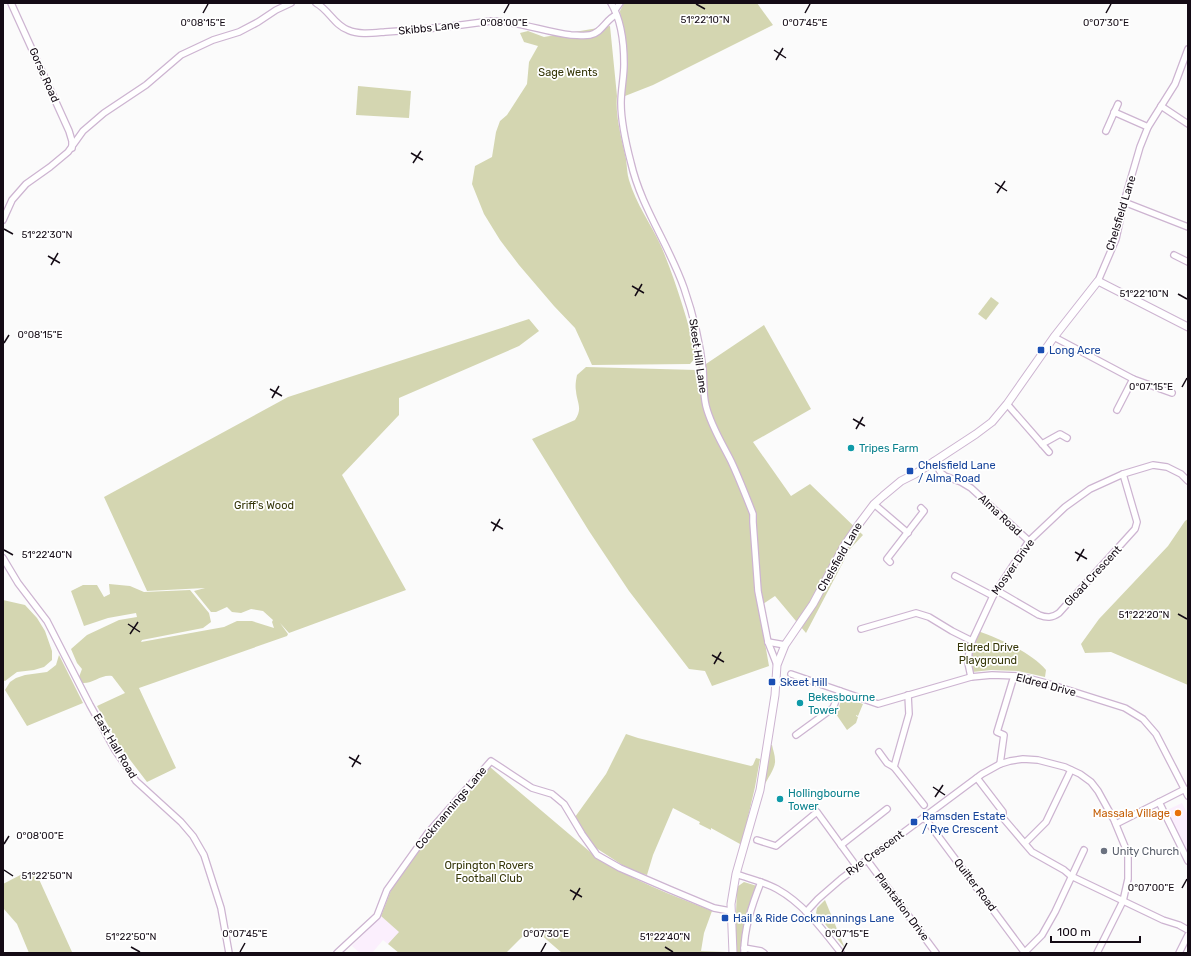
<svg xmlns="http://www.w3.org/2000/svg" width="1191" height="956" font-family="Rubik,sans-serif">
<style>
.built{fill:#fbeffd}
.green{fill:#d4d6b1}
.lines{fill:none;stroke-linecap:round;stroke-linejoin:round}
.minor-casing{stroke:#cdb4d1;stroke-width:8}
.tertiary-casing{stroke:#cdb4d1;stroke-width:9}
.minor{stroke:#fff;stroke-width:5.5}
.tertiary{stroke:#fff;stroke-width:7}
.ticks{fill:none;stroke:#140b15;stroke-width:1.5}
.transit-dot{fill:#1a4fb4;stroke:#fff;stroke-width:1.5}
.culture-dot{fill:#0f9aa8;stroke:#fff;stroke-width:1.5}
.food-dot{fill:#e8710a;stroke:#fff;stroke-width:1.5}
.worship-dot{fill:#6b7280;stroke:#fff;stroke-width:1.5}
.labels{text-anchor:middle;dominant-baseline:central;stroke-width:3.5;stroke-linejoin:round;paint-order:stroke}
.street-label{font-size:11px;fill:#140b15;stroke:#fff}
.park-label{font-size:11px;fill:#353608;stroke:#fff}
.transit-label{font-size:11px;fill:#164399;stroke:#fff;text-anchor:start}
.culture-label{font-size:11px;fill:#0d838f;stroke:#fff;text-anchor:start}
.food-label{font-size:11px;fill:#c56008;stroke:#fff;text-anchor:end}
.worship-label{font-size:11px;fill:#5b616d;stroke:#fff;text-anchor:start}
.ticks-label{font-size:10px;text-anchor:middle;fill:#140b15;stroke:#fff;stroke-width:3.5;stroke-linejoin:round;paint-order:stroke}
</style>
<rect width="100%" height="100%" fill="#fbfbfb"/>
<g class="built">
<polygon points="1182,803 1188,815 1188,858 1165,811"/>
<polygon points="381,916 400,932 388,944 383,940 372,953 360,953 352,946"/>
</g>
<g class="green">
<polygon points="624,3 757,3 773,25 653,85 625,96 620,11"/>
<path d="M610,26L617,96C615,117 622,139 626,159C627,166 627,174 629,180C636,204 651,224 661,246C676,281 687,319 697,356L690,364L592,365L575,328L554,306L519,265L500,240L484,214L472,184L475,166L492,157L496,132L500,121L507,115L527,84L529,62L538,46L524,42L520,33L528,31L544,37Z"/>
<polygon points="358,86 411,91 409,118 356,115"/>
<polygon points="991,297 999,303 986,320 978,314"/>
<path d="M529,319L539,331L519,346L399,398V415L342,475L406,590L289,633L280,623L288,634L287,636L139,688L176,768L147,782L121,748L97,706L125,693L112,676C101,674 93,684 82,683L79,677L82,669L77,663L71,649L87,635L119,620L137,617L136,613L108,618L84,626L71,591L83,585H97L104,597L110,594L109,584L130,586L144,592L190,590L209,613L211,622L203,628L142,640L141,642L224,627L237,621H252L274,628L272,622L273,620L263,611L251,609L241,613L232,612L227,607L216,612H211L194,591L205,588L147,591L104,497L288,397Z"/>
<path d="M764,325L811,409L753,442L791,496L810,484L863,535L850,549L806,633L775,596L763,604L759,609L769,666L712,686L705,671L689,669L629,591L589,531L532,439L575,420C583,408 577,403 576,391C575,386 576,380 577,375L586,367L697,370Z"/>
<polygon points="1188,519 1188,685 1111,652 1085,653 1081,644 1099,619 1168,546 1185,521"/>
<polygon points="3,600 25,605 37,618 45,631 52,651 52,660 44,667 34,670 17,672 5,681 3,680"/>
<path d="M978,631C1000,639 1031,652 1046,670L1045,677L1018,671L991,670L972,672C970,653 972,648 978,631Z"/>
<polygon points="59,655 83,703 27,726 5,690 10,682 16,678 25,675 47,672 56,665"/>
<polygon points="846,698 863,704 858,716 856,715 856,716 858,717 856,723 847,730 836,714 839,707 841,700"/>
<polygon points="626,734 638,738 751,766 753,765 756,758 760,759 755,787 742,843 740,844 711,828 711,830 699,824 700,822 673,808 653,855 647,875 633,872 593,846 575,817 606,774"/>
<path d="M769,745H772C773,750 775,755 775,760C776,768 767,779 764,786Z"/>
<path d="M490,767L595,856C631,880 672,895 712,911L704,933L701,951L728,952V953H562L532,927L506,953H399L388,944L399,932L381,916L395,880L427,838Z"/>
<polygon points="30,870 38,877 72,952 68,953 29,953 17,924 3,908 3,884"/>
<polygon points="744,882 757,886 749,907 742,934 742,953 736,953 736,914 737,887"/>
<polygon points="825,900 844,946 844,947 816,913 817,908"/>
</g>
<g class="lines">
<g class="minor-casing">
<g id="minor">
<polyline points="11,3 69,131 72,141 72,148"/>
<path d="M316,3C329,10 334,25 348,30C359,35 373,33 385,32C420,30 456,26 491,21C519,21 544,32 571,35C577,35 584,36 590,35C602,33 606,19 616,15"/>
<path d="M611,3C622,21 624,43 624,64C624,77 621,90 621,103C621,123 626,144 631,163C641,207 669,245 684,288C693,314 700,342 703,370C704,382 703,394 706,406C711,426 722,443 731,461C739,478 746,496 753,514V522L758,591L768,642L777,665"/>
<polyline points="615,10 620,3"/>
<polyline points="1161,106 1188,124"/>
<polyline points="1114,112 1148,127"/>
<polyline points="1106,131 1118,104"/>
<polyline points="1124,202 1188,227"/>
<polyline points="3,220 12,200 26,184 50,167 68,152 83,131 104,113 146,85 181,55 213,40 239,32 258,22 276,10 291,3"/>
<polyline points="1174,255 1188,262"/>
<polyline points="1098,281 1116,239 1124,202 1140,147 1148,127 1175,84 1188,49"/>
<polyline points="1054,337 1133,379 1172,393"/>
<polyline points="1007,404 1049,452"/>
<polyline points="1117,410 1133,379"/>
<polyline points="1042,444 1060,434 1067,438"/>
<polyline points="934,461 941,473 945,476 961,482 971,488 1029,541"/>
<polyline points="874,504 908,533"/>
<polyline points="3,558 18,583 47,621 90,705 115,750 136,781 181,822 193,836 204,855 221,908 229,953"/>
<polyline points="890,562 887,559 924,511 921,508"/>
<polyline points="955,576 993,596"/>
<path d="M996,590L1039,615C1047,618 1052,618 1059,613L1135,529L1137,522L1123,474"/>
<polyline points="861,629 916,613 929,617 952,631 972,641"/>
<polyline points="768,642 785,645"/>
<polyline points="791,674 878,704 971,677 992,675 1020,676 1046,683 1125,708 1143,719 1156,734 1188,796"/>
<polyline points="971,677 968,663 969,652 972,641 993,596 1029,541 1065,507 1090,489 1123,474 1153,465 1167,467 1181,474 1188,481"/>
<polyline points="908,695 909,714 894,767 924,805"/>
<polyline points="796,735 833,708 840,691"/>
<polyline points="879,752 887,763 894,767"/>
<polyline points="1000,764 1004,735 997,732 1014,676"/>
<polyline points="977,778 1003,812 1003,818 1032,852 1064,870 1071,876 1163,920 1179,925 1188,930"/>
<polyline points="1159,802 1188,861"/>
<polyline points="924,817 1025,953"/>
<polyline points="1116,824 1185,789"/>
<polyline points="757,840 776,846 817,812 857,867"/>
<polyline points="1025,843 1046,822 1071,770"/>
<polyline points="841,845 887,809"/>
<polyline points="867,860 936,953"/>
<path d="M736,874C750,879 764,882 777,889C804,904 823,930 841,953"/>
<polyline points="806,912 818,899 841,879 982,774 1000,764 1010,761 1023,759 1038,760 1065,767 1080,774 1091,782 1098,791 1114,820 1128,854 1128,879 1123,901 1097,953"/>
<polyline points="744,948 761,951 764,953"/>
<polyline points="337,953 377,916 387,890 427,834 491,761 532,788 552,794 564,804 582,834 597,855 620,868 671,890 714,908 730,911"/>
<path d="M744,953C744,928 752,905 761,882"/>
<polyline points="1024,953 1042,935 1055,912 1084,850"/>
<polyline points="1179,953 1188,935"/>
</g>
</g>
<g class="tertiary-casing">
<polyline id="tertiary" points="733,953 731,904 736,874 760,790 775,695 777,665 785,645 813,604 844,546 859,524 874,504 883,496 901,481 915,474 976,434 992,422 1007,404 1054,337 1098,281 1188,327"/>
</g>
<use href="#minor" class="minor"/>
<use href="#tertiary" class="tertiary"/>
</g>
<path class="ticks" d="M696,4L705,9M203,13L208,4M504,13L509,4M805,13L810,4M1106,13L1111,4M774,50L786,58M776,60L783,48M411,153L423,160M413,163L421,151M995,183L1007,191M997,193L1005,181M4,229L13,234M48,256L60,263M51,265L58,253M632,286L644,293M1178,294L1187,299M635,296L642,284M4,343L9,335M1182,387L1187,378M270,389L282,396M272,398L279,386M853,419L865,426M856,429L863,417M491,522L503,529M493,531L500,519M4,550L13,555M1075,552L1087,559M1077,561L1084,549M1178,614L1187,619M128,624L140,632M130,634L138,622M712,655L724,662M714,664L721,652M349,757L361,764M352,767L359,755M933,787L945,795M935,797L943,785M4,844L9,836M4,870L13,876M1182,888L1187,879M570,890L582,897M573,900L580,888M131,947L140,952M665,947L673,952M240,952L245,943M541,952L546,943M842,952L847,943"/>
<g class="transit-dot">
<rect x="1037" y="346" width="8" height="8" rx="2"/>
<rect x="906" y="467" width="8" height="8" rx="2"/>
<rect x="768" y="678" width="8" height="8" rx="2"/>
<rect x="910" y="818" width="8" height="8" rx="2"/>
<rect x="721" y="914" width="8" height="8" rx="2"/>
</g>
<g class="culture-dot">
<circle cx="851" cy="448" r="4"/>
<circle cx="800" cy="703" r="4"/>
<circle cx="780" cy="799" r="4"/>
</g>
<circle class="food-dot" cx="1178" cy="813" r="4"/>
<circle class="worship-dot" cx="1104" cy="851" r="4"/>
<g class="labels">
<g class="street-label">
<text transform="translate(429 28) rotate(-6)">Skibbs Lane</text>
<text transform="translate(44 75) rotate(66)">Gorse Road</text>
<text transform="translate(1121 213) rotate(-73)">Chelsfield Lane</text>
<text transform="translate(698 356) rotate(82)">Skeet Hill Lane</text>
<text transform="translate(1000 515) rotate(43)">Alma Road</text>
<text transform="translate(840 557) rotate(-60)">Chelsfield Lane</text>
<text transform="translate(1013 567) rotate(-55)">Mosyer Drive</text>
<text transform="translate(1093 576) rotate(-47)">Gload Crescent</text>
<text transform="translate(1046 685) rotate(15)">Eldred Drive</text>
<text transform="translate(115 746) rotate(59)">East Hall Road</text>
<text transform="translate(451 808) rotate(-50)">Cockmannings Lane</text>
<text transform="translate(875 853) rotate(-36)">Rye Crescent</text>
<text transform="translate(975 885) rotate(53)">Quilter Road</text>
<text transform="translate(902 907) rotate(53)">Plantation Drive</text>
</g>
<g class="park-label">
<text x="568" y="72">Sage Wents</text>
<text x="264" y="505">Griff's Wood</text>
<text x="988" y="647">Eldred Drive<tspan x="988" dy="13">Playground</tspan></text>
<text x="489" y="865">Orpington Rovers<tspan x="489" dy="13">Football Club</tspan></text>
</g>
<g class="transit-label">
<text x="1049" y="350">Long Acre</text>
<text x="918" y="465">Chelsfield Lane<tspan x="918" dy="13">/ Alma Road</tspan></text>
<text x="780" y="682">Skeet Hill</text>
<text x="922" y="816">Ramsden Estate<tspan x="922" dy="13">/ Rye Crescent</tspan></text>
<text x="733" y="918">Hail &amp; Ride Cockmannings Lane</text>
</g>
<g class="culture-label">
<text x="859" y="448">Tripes Farm</text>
<text x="808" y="697">Bekesbourne<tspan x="808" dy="13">Tower</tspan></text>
<text x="788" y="793">Hollingbourne<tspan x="788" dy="13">Tower</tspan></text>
</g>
<g class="food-label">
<text x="1170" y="813">Massala Village</text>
</g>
<g class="worship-label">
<text x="1112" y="851">Unity Church</text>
</g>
</g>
<g class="ticks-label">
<text x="705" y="23">51°22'10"N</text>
<text x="203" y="26">0°08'15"E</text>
<text x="504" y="26">0°08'00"E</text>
<text x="805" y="26">0°07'45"E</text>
<text x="1106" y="26">0°07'30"E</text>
<text x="47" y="238">51°22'30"N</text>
<text x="1144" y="297">51°22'10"N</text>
<text x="40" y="338">0°08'15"E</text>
<text x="1151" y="390">0°07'15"E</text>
<text x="47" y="558">51°22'40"N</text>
<text x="1144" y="618">51°22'20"N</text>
<text x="40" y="839">0°08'00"E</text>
<text x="47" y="879">51°22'50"N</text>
<text x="1151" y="891">0°07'00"E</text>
<text x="245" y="937">0°07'45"E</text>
<text x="546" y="937">0°07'30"E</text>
<text x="847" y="937">0°07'15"E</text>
<text x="131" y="940">51°22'50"N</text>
<text x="665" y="940">51°22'40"N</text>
</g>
<rect width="1191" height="956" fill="none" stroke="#140b15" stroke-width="8"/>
<path d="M1051 936v6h89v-6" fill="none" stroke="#140b15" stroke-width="2"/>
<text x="1057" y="936" font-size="12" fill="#140b15" stroke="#ffffff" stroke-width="3" paint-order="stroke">100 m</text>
</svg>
